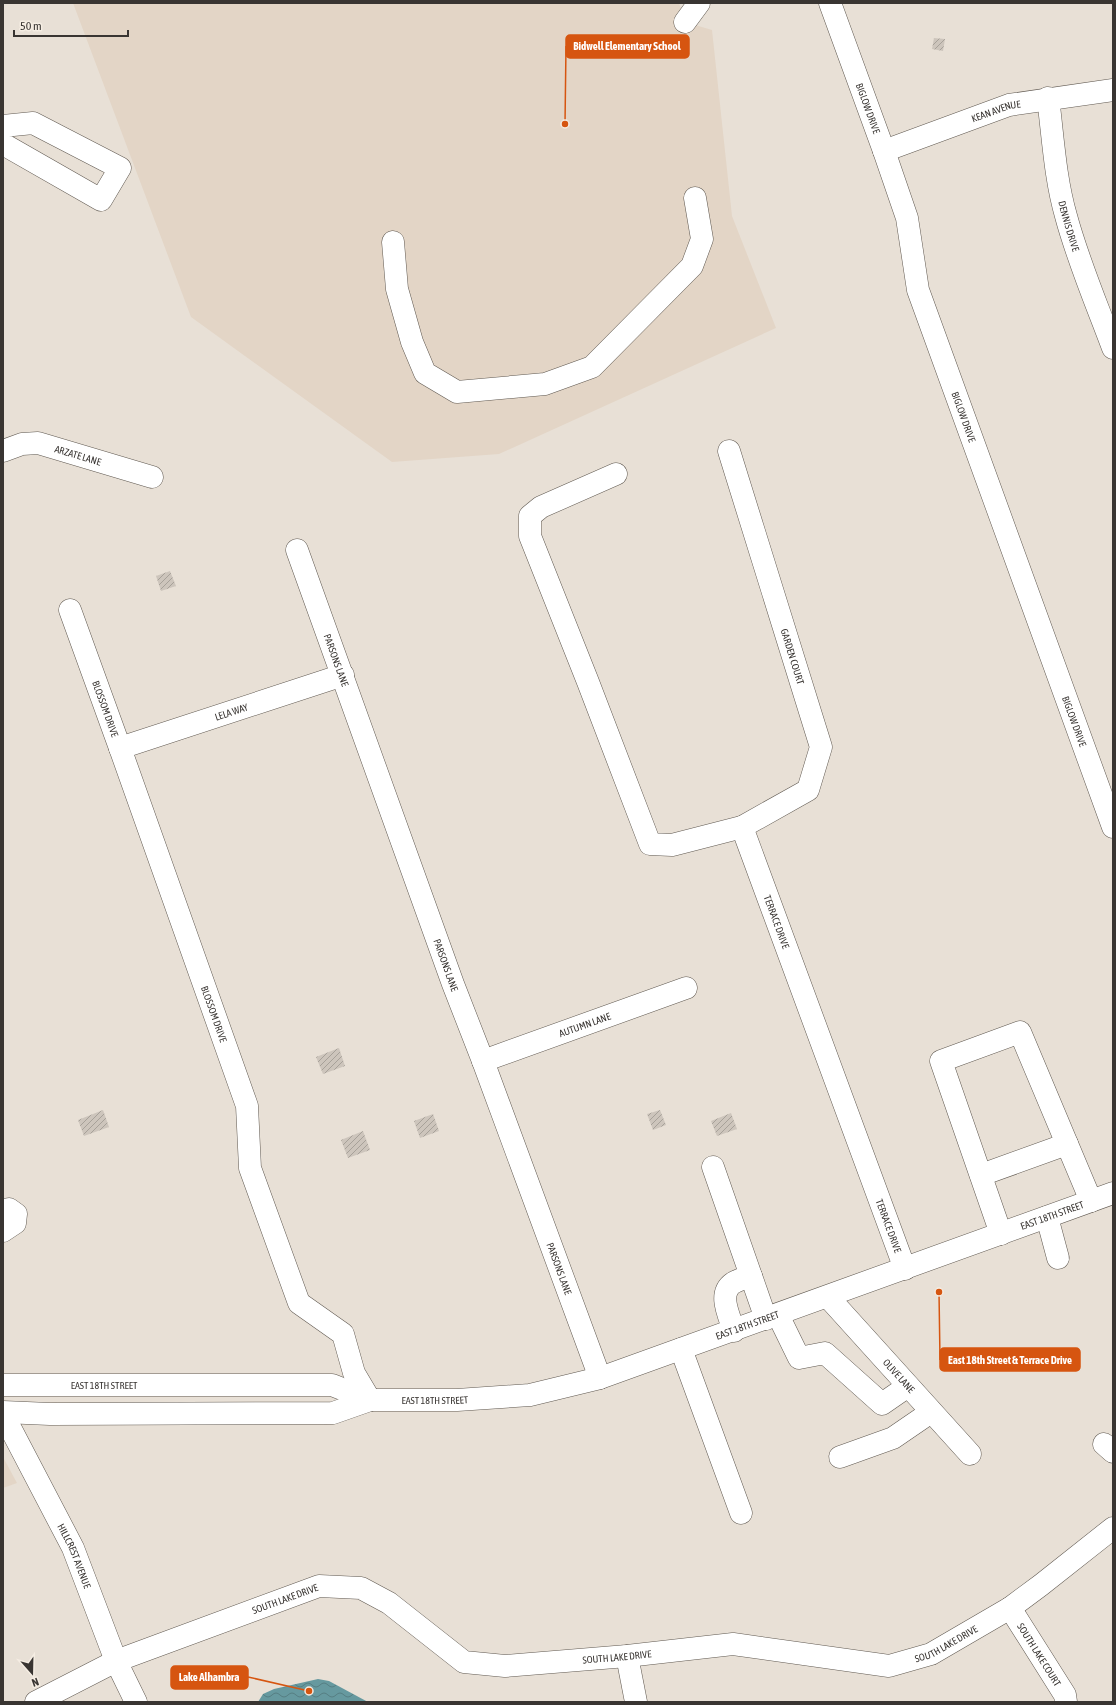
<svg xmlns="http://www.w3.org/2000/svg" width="1116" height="1705" font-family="'Asap Condensed',sans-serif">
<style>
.built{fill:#e3d5c6}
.water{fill:url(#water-waves)}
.building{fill:url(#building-hatch)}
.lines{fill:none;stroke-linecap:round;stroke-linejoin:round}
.minor-casing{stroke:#605951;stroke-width:23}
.major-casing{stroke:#605951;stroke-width:23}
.minor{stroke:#fff;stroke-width:22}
.major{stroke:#fff;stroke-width:22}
.labels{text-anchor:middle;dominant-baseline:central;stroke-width:3.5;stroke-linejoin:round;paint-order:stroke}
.street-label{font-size:10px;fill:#393532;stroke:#f5ede3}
.leader{fill:none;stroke:#d65510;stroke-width:1.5}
.callout-dot{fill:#d65510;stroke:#f5ede3;stroke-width:1.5}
.callout{fill:#d65510;stroke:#d65510;stroke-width:1.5}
.callout-label{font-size:11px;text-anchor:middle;font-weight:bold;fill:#fff}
</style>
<defs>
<pattern id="water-waves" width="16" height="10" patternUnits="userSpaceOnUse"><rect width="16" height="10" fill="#66999f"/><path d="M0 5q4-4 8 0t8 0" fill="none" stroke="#557e82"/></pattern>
<pattern id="building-hatch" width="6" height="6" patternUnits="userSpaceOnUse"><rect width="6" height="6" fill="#cdc5bc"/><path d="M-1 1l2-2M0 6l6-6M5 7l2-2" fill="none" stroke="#a7a199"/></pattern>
</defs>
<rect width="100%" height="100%" fill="#e8e0d6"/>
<g class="built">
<polygon points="73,3 679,3 685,22 712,30 732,216 776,328 499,454 392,462 191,317"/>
<polygon points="3,1457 17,1483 3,1488"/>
</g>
<polygon class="water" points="318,1679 329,1681 368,1702 258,1702 263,1694 274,1689"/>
<g class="building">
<polygon points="934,38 945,39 943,51 932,49"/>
<polygon points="170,571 176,586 161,591 156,576"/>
<polygon points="339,1048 345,1066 323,1074 316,1057"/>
<polygon points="103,1110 109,1127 84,1136 78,1120"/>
<polygon points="660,1110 666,1125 653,1130 647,1114"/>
<polygon points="731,1113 737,1129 717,1136 711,1121"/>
<polygon points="433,1114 439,1131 420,1138 414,1121"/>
<polygon points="363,1131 370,1150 348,1158 341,1140"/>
</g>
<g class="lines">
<g class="minor-casing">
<g id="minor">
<path id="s1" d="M830,3L884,151L907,218L918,290L1113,827"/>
<polyline points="685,22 699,3"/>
<path id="s2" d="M1048,98C1053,137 1055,178 1066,216C1078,261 1097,305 1113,348"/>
<polyline points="3,126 33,123 120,168 101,200 3,144"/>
<path id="s3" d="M884,151L1009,105L1113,90"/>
<polyline points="393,242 397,289 412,342 425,373 457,392 545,384 592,367 692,266 702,239 695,198"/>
<path id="s4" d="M3,451L22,444L38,443L152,477"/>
<path id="s5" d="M729,451L821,747L808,790L742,827"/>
<path id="s6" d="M616,474L541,507L530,516V536L588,682L650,844L672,845L742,827L905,1269"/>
<path id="s7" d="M297,550L453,984L483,1061L600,1378"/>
<path id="s8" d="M70,610L120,748L247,1106L250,1168L299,1303L343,1334L354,1373L370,1400"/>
<path id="s9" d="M120,748L343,675"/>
<path id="s10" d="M483,1061L686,988"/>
<polyline points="713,1167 766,1319"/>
<polyline points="981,1175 1067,1144"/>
<polyline points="3,1210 9,1209 16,1214 15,1223 3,1231"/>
<polyline points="1047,1217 1058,1258"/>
<polyline points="1001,1234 941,1061 1020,1032 1091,1201"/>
<path id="s11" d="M828,1297L970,1454"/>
<polyline points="778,1315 799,1358 825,1353 882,1404 908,1386"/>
<path d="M734,1331C730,1317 717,1294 733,1283C738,1280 745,1278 751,1276"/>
<polyline points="681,1349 741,1513"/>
<path id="s12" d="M3,1414L73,1548L116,1661L136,1702"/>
<polyline points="1104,1444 1113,1452"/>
<polyline points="840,1457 893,1438 931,1412"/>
<path id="s13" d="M1010,1608L1065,1695L1066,1702"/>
<polyline points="627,1656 636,1702"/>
<path id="s14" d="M36,1702L116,1661L319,1586L361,1588L389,1603L464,1662L505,1666L627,1656L733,1644L889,1666L931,1654L1010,1608L1041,1585L1113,1528"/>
</g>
</g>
<g class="major-casing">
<g id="major">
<path id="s15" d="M3,1385H332L370,1400"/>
<path id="s16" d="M3,1412L50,1414L333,1413L370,1400H457L530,1395L600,1378L1113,1193"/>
</g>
</g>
<use href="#minor" class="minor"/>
<use href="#major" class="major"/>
</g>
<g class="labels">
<g class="street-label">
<text stroke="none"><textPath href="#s1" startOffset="112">BIGLOW DRIVE</textPath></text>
<text stroke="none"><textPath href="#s3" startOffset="119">KEAN AVENUE</textPath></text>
<text stroke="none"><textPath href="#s2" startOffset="130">DENNIS DRIVE</textPath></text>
<text stroke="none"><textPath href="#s1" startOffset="436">BIGLOW DRIVE</textPath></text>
<text stroke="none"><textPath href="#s4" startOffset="78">ARZATE LANE</textPath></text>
<text stroke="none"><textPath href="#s5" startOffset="215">GARDEN COURT</textPath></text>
<text stroke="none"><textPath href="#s7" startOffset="117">PARSONS LANE</textPath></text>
<text stroke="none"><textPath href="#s8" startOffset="105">BLOSSOM DRIVE</textPath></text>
<text stroke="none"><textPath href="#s9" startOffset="117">LELA WAY</textPath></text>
<text stroke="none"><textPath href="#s1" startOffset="760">BIGLOW DRIVE</textPath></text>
<text stroke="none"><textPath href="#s6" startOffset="642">TERRACE DRIVE</textPath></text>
<text stroke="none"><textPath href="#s7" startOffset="441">PARSONS LANE</textPath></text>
<text stroke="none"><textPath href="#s8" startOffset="429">BLOSSOM DRIVE</textPath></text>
<text stroke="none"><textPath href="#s10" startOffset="108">AUTUMN LANE</textPath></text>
<text stroke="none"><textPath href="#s16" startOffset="1082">EAST 18TH STREET</textPath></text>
<text stroke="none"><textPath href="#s6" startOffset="966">TERRACE DRIVE</textPath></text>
<text stroke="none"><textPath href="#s7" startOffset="765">PARSONS LANE</textPath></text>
<text stroke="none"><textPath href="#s16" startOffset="758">EAST 18TH STREET</textPath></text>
<text stroke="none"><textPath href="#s11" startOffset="106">OLIVE LANE</textPath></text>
<text stroke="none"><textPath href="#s15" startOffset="101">EAST 18TH STREET</textPath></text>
<text stroke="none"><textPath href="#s16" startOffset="434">EAST 18TH STREET</textPath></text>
<text stroke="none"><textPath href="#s12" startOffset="159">HILLCREST AVENUE</textPath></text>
<text stroke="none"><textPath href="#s14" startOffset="270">SOUTH LAKE DRIVE</textPath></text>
<text stroke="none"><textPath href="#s14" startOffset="965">SOUTH LAKE DRIVE</textPath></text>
<text stroke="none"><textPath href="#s13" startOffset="55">SOUTH LAKE COURT</textPath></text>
<text stroke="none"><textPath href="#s14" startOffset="629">SOUTH LAKE DRIVE</textPath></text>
</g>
</g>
<path class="leader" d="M565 124L566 46M939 1292L940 1360M309 1691L248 1677"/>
<g class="callout-dot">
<circle cx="565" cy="124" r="4"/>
<circle cx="939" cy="1292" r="4"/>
<circle cx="309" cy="1691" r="4"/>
</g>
<g class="callout">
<rect x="566" y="35" width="123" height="23" rx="4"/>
<rect x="940" y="1348" width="140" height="23" rx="4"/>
<rect x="171" y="1666" width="77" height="23" rx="4"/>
</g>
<g class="callout-label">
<text x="627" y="50">Bidwell Elementary School</text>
<text x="1010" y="1364">East 18th Street &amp; Terrace Drive</text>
<text x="209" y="1681">Lake Alhambra</text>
</g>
<rect width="1116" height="1705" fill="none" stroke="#393532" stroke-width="8"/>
<g transform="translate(32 1673) rotate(160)" stroke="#f5ede3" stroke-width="3" paint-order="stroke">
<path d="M0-3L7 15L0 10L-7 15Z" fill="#393532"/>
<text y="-6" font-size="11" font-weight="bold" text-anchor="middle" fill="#393532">N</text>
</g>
<path d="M14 30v6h114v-6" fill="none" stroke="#393532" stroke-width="2"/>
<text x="20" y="30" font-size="12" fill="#393532" stroke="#f5ede3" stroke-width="3" paint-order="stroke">50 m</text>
</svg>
